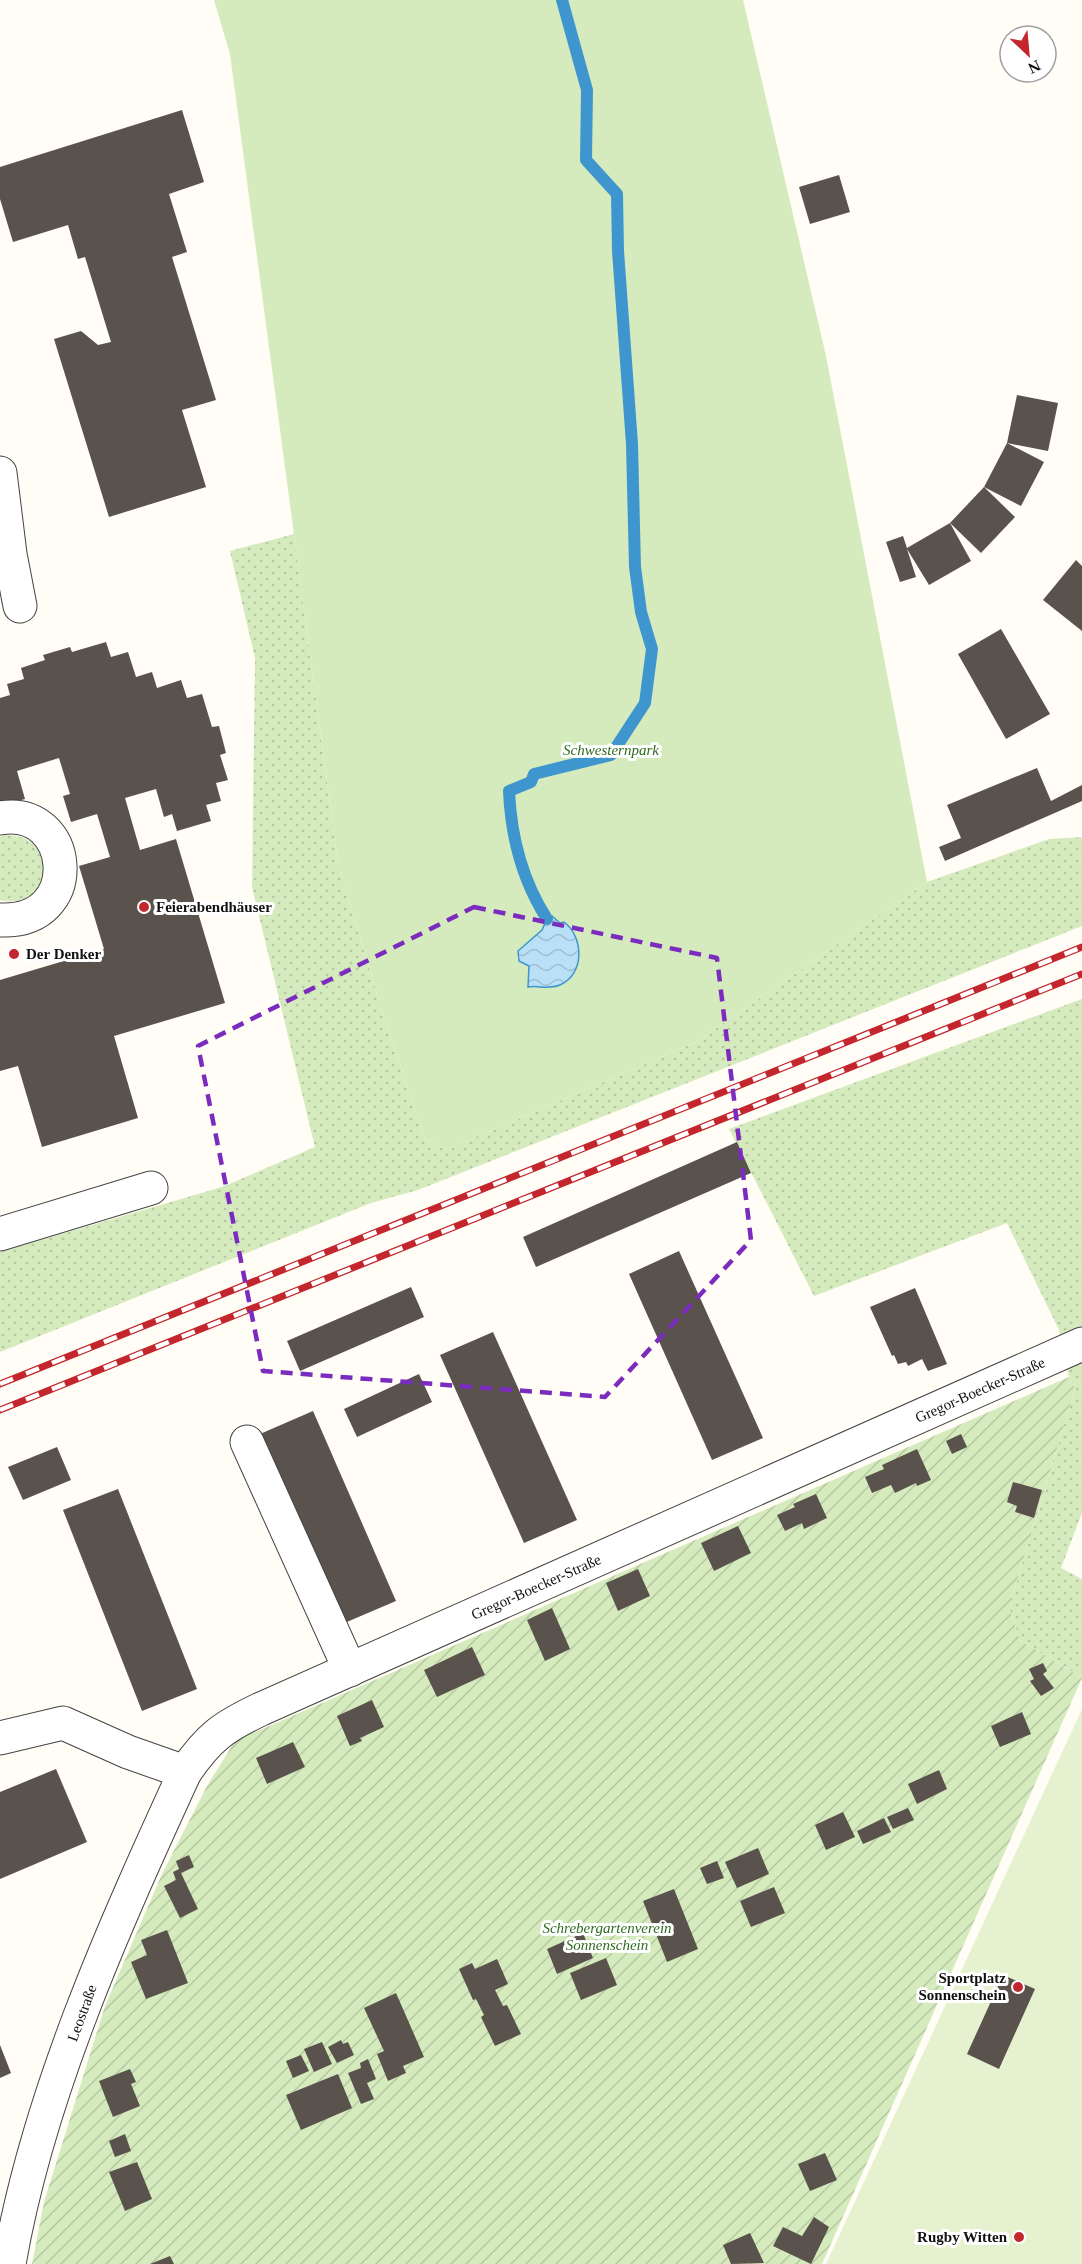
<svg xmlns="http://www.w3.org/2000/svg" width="1082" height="2264" font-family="Georgia,serif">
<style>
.grass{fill:url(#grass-dots)}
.park{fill:#d5ebbd}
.garden{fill:url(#garden-furrows)}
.pitch{fill:#e6f2cf}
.water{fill:url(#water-waves);stroke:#3f96cf;stroke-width:1.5}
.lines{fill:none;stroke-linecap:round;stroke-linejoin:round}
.stream{stroke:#3f96cf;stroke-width:12}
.building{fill:#5a524d}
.minor-casing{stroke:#444;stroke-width:35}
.minor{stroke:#fff;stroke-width:33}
.rail-casing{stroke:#c4262e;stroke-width:7}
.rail{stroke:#fff;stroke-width:4.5;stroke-dasharray:14;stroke-linecap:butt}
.marked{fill:none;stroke:#7b2cbf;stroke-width:4.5;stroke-dasharray:12 8;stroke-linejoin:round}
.poi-dot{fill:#c4262e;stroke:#fff;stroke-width:2}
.labels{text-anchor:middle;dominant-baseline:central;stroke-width:6;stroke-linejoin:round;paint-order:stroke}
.park-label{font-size:15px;font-style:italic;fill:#2f6b1f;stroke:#fff}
.poi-label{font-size:15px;font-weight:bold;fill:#111;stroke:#fff;text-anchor:start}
.street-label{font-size:15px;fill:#111;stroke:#fff}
</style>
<defs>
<pattern id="grass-dots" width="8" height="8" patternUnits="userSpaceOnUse" patternTransform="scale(1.5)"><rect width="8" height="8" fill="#d5ebbd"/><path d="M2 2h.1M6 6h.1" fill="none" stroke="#b6c8a1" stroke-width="1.8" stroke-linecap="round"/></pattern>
<pattern id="garden-furrows" width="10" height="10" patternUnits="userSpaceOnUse" patternTransform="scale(1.5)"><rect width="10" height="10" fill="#d5ebbd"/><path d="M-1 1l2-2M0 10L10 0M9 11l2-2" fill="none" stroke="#b6c8a1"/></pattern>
<pattern id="water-waves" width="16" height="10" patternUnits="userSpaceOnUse" patternTransform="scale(1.5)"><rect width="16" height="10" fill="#b9e0f7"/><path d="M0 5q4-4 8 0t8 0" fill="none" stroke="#9ebfd3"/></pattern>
</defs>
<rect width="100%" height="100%" fill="#fffdf5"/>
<g class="grass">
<polygon points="294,534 338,865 386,1023 425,1139 446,1150 696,1042 927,882 1049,839 1082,837 1082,926 418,1190 371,1203 0,1352 0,1252 222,1187 315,1147 252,887 255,658 230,551"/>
<path d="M5,835C63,834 51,913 0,900V837Z"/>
<polygon points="1082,999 1082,1513 1061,1568 1082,1579 1082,1678 1020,1640 1009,1607 1075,1389 1069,1377 1059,1330 1007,1223 814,1296 729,1129"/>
</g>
<polygon class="park" points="214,0 743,0 826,356 927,882 696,1042 446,1150 425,1139 386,1023 338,865 230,54"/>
<polygon class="garden" points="1069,1377 1075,1389 1009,1607 1020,1640 1082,1678 822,2264 32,2264 44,2202 105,2006 162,1874 207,1786 235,1741"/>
<polygon class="pitch" points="1082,1709 1082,2264 826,2264"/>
<path class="water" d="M552,916L560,923L564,922C584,937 585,974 560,985C548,990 539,985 528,987L529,966L519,961L518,951L542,930L547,919Z"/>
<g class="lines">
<path class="stream" d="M547,919C522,880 511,837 509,791L531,782L534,774L611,755L645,703L652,649L641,612L635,567L632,444L618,251L617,194L586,160L587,90L562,0"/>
</g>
<g class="building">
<polygon points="182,110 204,182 169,194 187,252 172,257 216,400 182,410 206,487 109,517 54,339 81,331 98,345 111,342 85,257 78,259 68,225 13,242 0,199 0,167"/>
<polygon points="839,175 850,212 810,224 799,187"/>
<polygon points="1017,395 1058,403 1048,451 1007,443 1044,462 1021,506 984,487 1007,443"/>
<polygon points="984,487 1015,517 981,553 950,523"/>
<polygon points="950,523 971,561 929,585 907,549 916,577 900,582 886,542 903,536 907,548"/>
<polygon points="1076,560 1082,566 1082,631 1043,600"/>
<polygon points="1001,629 1050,714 1006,739 958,654"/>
<polygon points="106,642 111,657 128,652 136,677 152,672 157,688 181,680 187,698 202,694 212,727 219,726 226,753 220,755 228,780 216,783 221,801 206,805 211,821 177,831 172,814 164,817 156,789 125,798 140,850 176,839 225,1003 114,1036 138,1118 42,1147 18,1066 0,1071 0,980 104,949 79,866 110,857 97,814 71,822 63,796 70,794 59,758 17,771 25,799 0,806 0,698 10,695 7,684 24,679 21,668 45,660 43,655 70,647 72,652"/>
<polygon points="1037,768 1051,801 1082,785 1082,801 945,861 939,847 961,838 947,805"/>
<polygon points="737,1142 751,1173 536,1267 523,1237"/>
<polygon points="679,1251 763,1438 712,1460 629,1274"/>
<polygon points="411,1287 424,1317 300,1371 287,1341"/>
<polygon points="915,1288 947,1364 928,1371 922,1359 908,1366 906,1362 898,1364 894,1355 892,1356 870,1307"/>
<polygon points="493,1332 577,1520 524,1543 440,1355"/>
<polygon points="419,1374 432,1402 357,1437 344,1409"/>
<polygon points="313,1411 396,1601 342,1624 260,1434"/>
<polygon points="961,1434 967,1447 952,1454 946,1441"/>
<polygon points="57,1447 71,1480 23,1500 8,1467"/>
<polygon points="917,1449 931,1480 917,1486 916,1483 895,1493 891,1485 872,1493 865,1477 884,1469 882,1465"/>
<polygon points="1013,1482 1042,1490 1034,1518 1015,1512 1017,1506 1007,1502"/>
<polygon points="118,1489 197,1689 142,1711 63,1510"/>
<polygon points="816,1494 827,1518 804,1529 802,1523 785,1531 777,1515 795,1507 793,1504"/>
<polygon points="738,1526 751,1553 714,1571 701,1543"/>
<polygon points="638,1569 650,1596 618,1611 606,1583"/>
<polygon points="552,1608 570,1649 545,1661 527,1620"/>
<polygon points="472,1647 485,1675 437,1697 424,1670"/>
<polygon points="1043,1663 1047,1671 1043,1674 1054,1688 1041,1696 1030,1681 1034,1679 1029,1669"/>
<polygon points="372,1700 384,1727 360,1738 362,1741 350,1746 337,1716"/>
<polygon points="1022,1712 1031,1734 1000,1747 991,1726"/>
<polygon points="293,1742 305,1767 267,1784 256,1758"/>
<polygon points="56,1769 87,1842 0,1879 0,1792"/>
<polygon points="939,1770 947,1789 917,1804 908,1784"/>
<polygon points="908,1808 914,1820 893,1829 887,1817"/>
<polygon points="843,1812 855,1837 826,1850 815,1825"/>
<polygon points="884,1818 891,1832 863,1844 857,1831"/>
<polygon points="758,1848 769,1874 737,1888 725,1862"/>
<polygon points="189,1855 194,1867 181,1873 198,1909 180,1918 164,1886 176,1880 173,1872 179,1869 176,1861"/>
<polygon points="717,1861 724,1878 707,1884 700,1868"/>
<polygon points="774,1887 785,1913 751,1927 740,1901"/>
<polygon points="674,1889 698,1949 667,1962 643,1901"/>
<polygon points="167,1930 188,1983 146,1999 131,1962 147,1955 141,1940"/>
<polygon points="583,1933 593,1958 557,1974 547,1949"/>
<polygon points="606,1958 617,1985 581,2000 570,1973"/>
<polygon points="497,1959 508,1984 495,1990 503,2006 507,2005 521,2034 495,2046 481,2017 484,2015 476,1999 473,2000 459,1969 472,1963 475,1969"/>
<polygon points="1003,1975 1035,1989 999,2069 967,2054"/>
<polygon points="396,1993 424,2057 403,2066 406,2073 388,2081 377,2054 384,2051 364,2008"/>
<polygon points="341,2040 343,2044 348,2042 354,2055 337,2063 328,2047"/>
<polygon points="322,2042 332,2064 314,2072 304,2049"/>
<polygon points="0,2045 11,2073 0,2078"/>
<polygon points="301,2055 309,2071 293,2078 286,2061"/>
<polygon points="368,2059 376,2079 367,2083 374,2099 361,2104 348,2073 361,2068 360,2063"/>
<polygon points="130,2069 136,2082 131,2084 140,2106 113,2117 99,2081"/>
<polygon points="338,2074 352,2108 301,2130 286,2095"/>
<polygon points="125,2134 131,2151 115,2157 109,2141"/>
<polygon points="825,2153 837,2180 810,2191 798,2164"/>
<polygon points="137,2162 152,2199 125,2211 109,2172"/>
<polygon points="814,2217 829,2227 811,2264 773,2246 783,2227 802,2236"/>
<polygon points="750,2233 764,2263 731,2264 723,2245"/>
<polygon points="170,2256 174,2264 150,2264"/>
</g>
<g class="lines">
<g class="minor-casing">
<g id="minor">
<polyline points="0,473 10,554 20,606"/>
<path d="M0,818C74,805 86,924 0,920"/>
<polyline points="0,1234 151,1188"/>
<polyline points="247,1442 350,1670"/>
<polyline points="0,1738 63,1723 128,1752 185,1772"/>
<path d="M9,2264C38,2095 114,1927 185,1772C209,1737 223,1727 261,1709L1082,1344"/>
</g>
</g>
<use href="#minor" class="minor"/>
<g class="rail-casing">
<g id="rail">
<polyline points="0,1384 1082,947"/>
<polyline points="0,1410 1082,974"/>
</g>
</g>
<use href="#rail" class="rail"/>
</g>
<path class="marked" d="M474,907L717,958L751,1240L605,1397L263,1371L198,1046Z"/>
<g class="poi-dot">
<circle cx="144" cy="907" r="6"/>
<circle cx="14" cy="954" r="6"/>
<circle cx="1018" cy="1987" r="6"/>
<circle cx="1019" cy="2237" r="6"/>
</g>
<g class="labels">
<g class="park-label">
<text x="611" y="750">Schwesternpark</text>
<text x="607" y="1928">Schrebergartenverein<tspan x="607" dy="17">Sonnenschein</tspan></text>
</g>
<g class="poi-label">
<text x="156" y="907">Feierabendhäuser</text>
<text x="26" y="954">Der Denker</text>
<text x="1006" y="1978" text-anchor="end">Sportplatz<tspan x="1006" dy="17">Sonnenschein</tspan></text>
<text x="1007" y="2237" text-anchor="end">Rugby Witten</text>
</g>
<g class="street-label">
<text transform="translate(980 1390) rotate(-24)">Gregor-Boecker-Straße</text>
<text transform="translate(536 1587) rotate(-24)">Gregor-Boecker-Straße</text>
<text transform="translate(82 2013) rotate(-70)">Leostraße</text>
</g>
</g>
<g transform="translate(1028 54) rotate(154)"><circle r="28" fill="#ffffff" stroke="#a0a0a0" stroke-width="1.5"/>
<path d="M0-4.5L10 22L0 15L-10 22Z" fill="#c4262e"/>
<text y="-9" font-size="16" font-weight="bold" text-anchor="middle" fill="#111111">N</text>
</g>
</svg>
